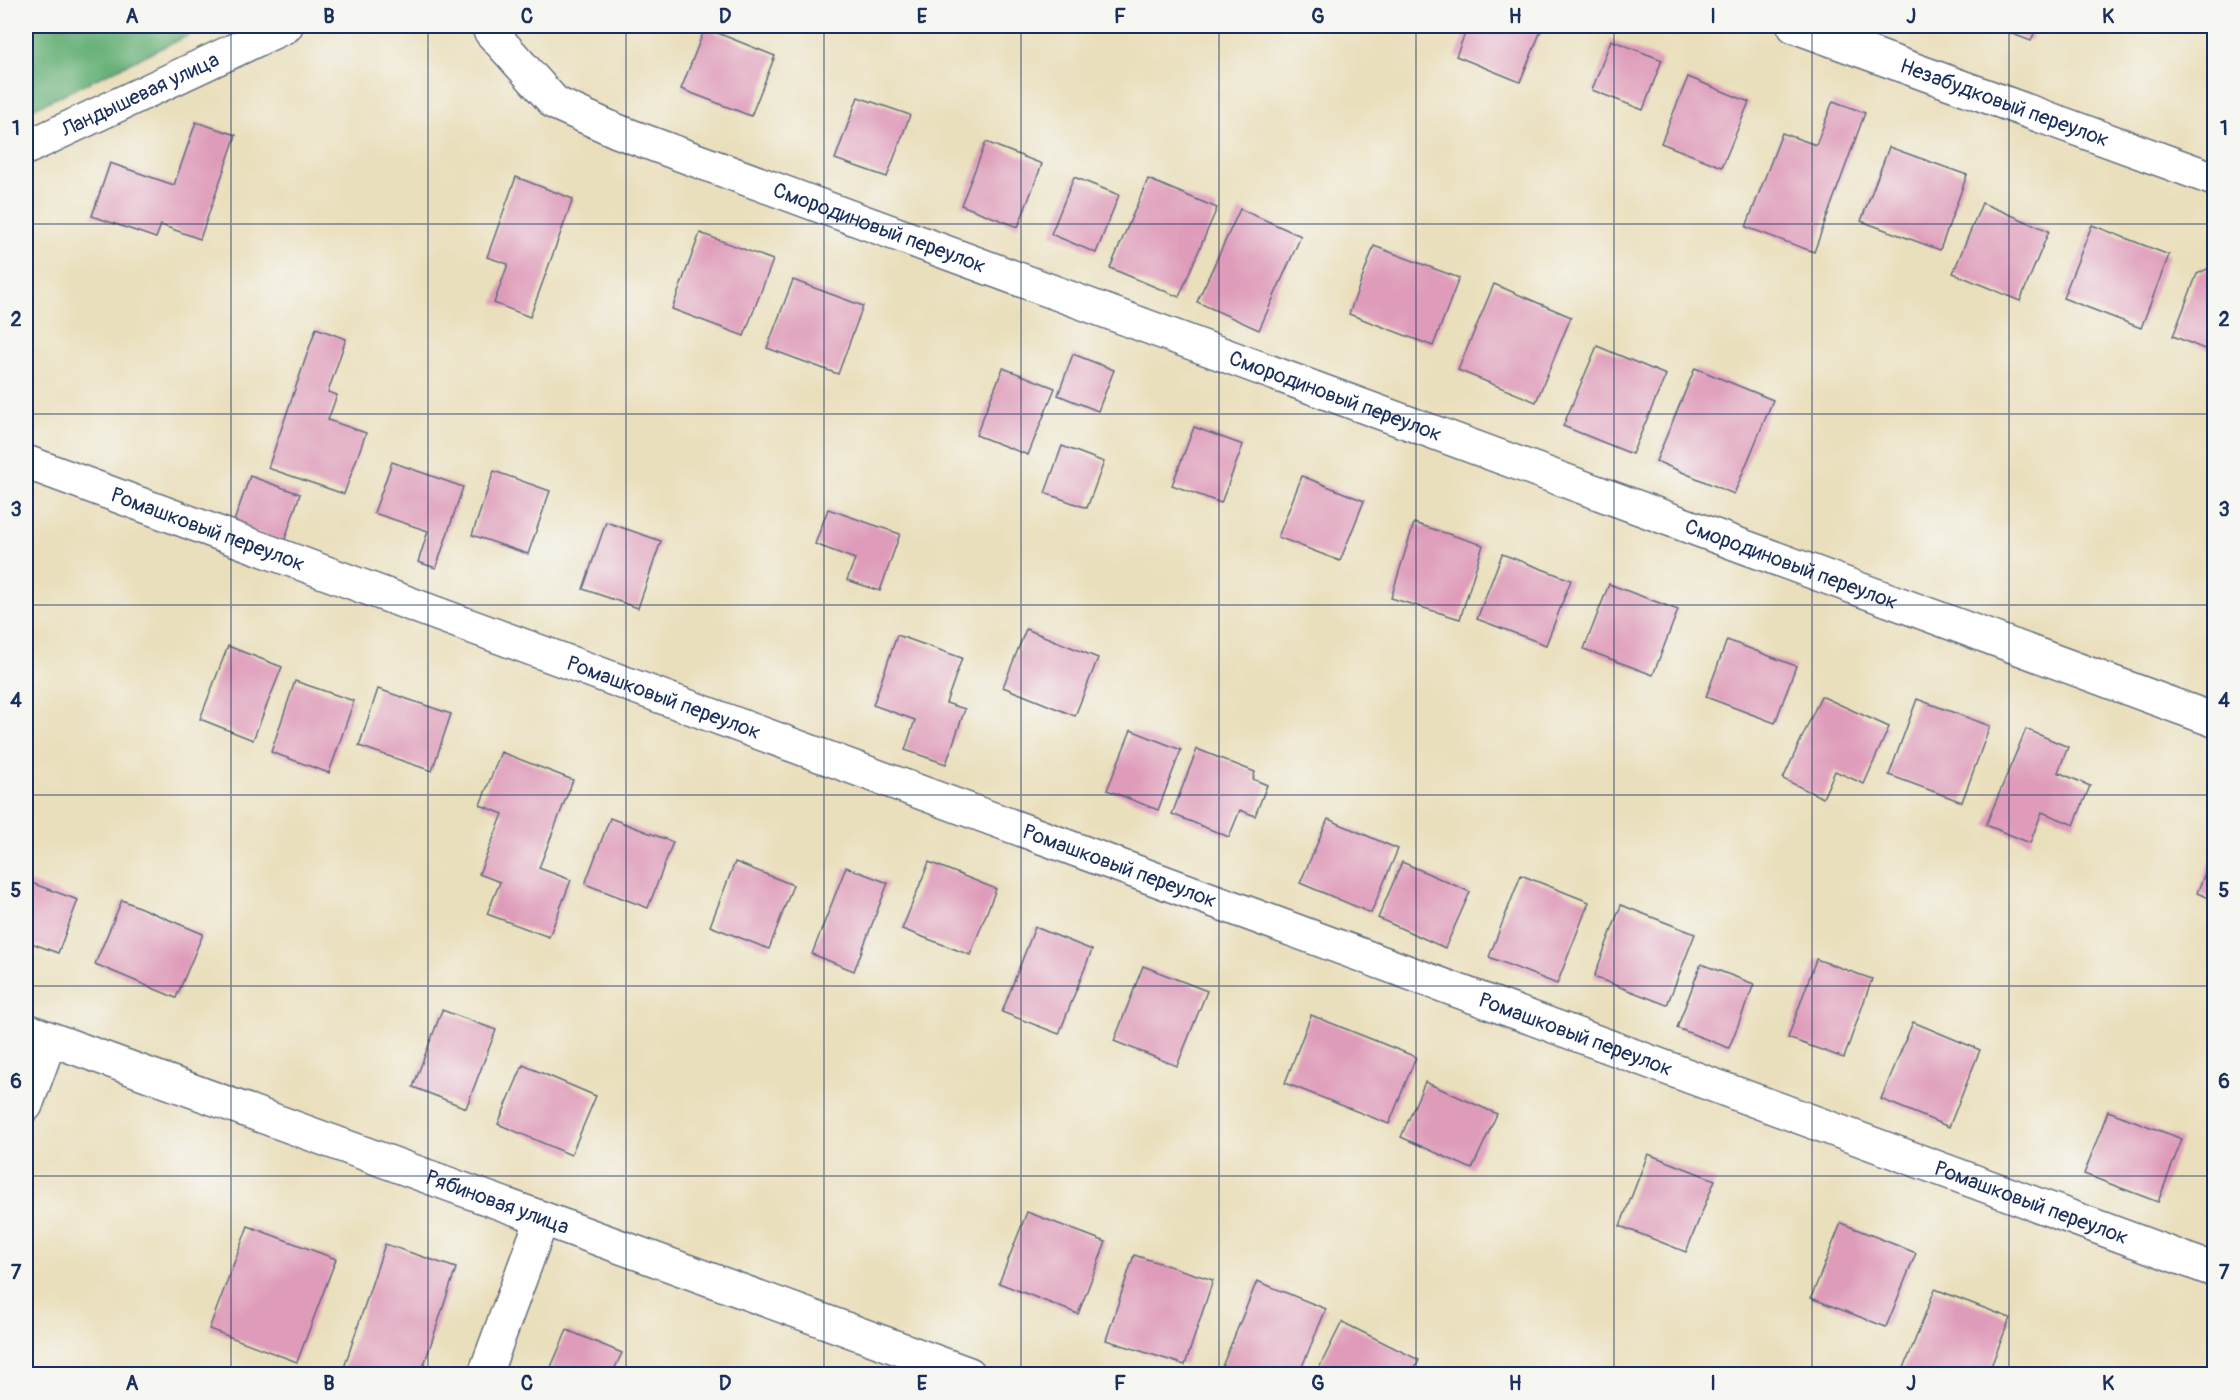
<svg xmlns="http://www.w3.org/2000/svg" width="2240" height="1400" font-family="Pangolin,sans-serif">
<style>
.forest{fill:#68b178;stroke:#42706b;stroke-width:1.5}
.building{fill:#df9cba}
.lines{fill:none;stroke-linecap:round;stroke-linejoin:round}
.street-casing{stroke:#636d7f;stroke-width:36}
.street{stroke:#fff;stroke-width:33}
.grid{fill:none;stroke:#1b2f5e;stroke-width:1.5;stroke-opacity:0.55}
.labels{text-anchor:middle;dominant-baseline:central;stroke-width:6;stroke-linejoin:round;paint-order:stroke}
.street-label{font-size:21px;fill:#1b2f5e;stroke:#f6f6f2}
.neatline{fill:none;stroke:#1b2f5e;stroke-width:2}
.grid-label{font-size:20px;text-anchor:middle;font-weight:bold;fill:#1b2f5e}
</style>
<rect width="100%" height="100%" fill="#f6f6f2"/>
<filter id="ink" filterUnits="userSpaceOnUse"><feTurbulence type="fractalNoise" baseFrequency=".0167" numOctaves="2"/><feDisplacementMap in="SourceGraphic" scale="12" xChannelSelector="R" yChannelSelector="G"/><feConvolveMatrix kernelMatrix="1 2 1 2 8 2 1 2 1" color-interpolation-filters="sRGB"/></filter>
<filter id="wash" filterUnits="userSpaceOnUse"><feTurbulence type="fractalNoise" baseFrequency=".008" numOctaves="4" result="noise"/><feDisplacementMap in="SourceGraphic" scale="24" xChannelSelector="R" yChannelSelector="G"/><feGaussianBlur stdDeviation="1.35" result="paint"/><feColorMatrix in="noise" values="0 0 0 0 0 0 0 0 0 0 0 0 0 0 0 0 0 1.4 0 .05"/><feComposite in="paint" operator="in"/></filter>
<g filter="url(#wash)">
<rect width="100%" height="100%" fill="#eadfbc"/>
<polygon class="forest" points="26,26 208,26 26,112"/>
<g id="blocks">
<g class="building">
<polygon points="1468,26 1543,26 1520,82 1456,56"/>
<polygon points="1992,26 2037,26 2031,41"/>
<polygon points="705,28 775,56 751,116 681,89"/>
<polygon points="1611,40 1662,60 1643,110 1592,90"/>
<polygon points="1688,77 1749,102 1722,167 1661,143"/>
<polygon points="858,97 910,115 887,177 835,159"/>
<polygon points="1833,101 1865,113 1814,252 1746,227 1782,133 1816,145"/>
<polygon points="196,122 236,135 200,239 161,225 156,238 92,216 110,163 174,185"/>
<polygon points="986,142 1042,164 1018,227 961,205"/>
<polygon points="1889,147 1967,175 1940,250 1861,221"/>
<polygon points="516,177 573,199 530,317 494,303 508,264 487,257"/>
<polygon points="1074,177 1119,195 1096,253 1051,234"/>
<polygon points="1148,179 1217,208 1179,297 1110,268"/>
<polygon points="1982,203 2049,231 2020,301 1953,273"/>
<polygon points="1240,209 1301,236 1259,330 1197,302"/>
<polygon points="2092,225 2169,255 2141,328 2063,298"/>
<polygon points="700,233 773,260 744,336 672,309"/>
<polygon points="1374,246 1459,278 1433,346 1349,314"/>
<polygon points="2211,267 2214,268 2214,353 2173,336 2197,274"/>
<polygon points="793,280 863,306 838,374 767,348"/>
<polygon points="1494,284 1571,317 1536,402 1458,370"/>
<polygon points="316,328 346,339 328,392 337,395 328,420 366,433 344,494 268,468"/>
<polygon points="1597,346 1666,375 1632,454 1563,426"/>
<polygon points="1073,354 1114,370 1098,411 1058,395"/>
<polygon points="1003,368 1055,388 1028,455 976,435"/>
<polygon points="1695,368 1773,400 1734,494 1656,461"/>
<polygon points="1194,427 1243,445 1221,503 1172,485"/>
<polygon points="1062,446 1104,462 1087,508 1045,493"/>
<polygon points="392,462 463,487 436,568 418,562 428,531 374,513"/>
<polygon points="494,471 550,491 528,554 472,535"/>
<polygon points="250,476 300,494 284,542 233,524"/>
<polygon points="1302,476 1364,501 1340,561 1278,537"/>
<polygon points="828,509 900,534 880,591 847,580 855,559 815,544"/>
<polygon points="606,522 661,541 638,608 583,589"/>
<polygon points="1414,523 1483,545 1460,619 1391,598"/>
<polygon points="1502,554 1571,580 1546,645 1477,619"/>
<polygon points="1609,584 1678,610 1653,675 1584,649"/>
<polygon points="1026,629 1098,658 1075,716 1003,687"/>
<polygon points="897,635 962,658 946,703 965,709 946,764 905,750 915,720 873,705"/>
<polygon points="1727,640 1796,666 1775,723 1706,697"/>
<polygon points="228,646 282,667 253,740 200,719"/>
<polygon points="295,681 354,701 329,773 271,752"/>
<polygon points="378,689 451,714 432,771 359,746"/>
<polygon points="1821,696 1889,727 1864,784 1835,771 1823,798 1783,779"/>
<polygon points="1917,699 1990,726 1962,802 1889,775"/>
<polygon points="2026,729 2068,747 2058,772 2090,786 2074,825 2042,812 2030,843 1986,825"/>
<polygon points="1131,730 1181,750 1158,810 1107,790"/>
<polygon points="1197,749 1255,772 1253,779 1267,785 1255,816 1240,810 1229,837 1172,814"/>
<polygon points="501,752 573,780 539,868 571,880 549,937 487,914 500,882 479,874 503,814 480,805"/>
<polygon points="610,818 673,842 648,908 585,884"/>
<polygon points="1328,819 1398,849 1371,913 1300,883"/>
<polygon points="2214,851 2214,900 2197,893"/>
<polygon points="735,862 793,885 769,949 710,926"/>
<polygon points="929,862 996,889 970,955 902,929"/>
<polygon points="1402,862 1470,892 1445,948 1378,918"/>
<polygon points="846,867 888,883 854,971 812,954"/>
<polygon points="1521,875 1589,902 1557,984 1489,957"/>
<polygon points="26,881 78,900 58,953 26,941"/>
<polygon points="122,900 203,934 176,998 95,964"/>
<polygon points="1621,905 1695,934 1667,1005 1594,977"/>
<polygon points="1035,927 1092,950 1059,1034 1002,1012"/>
<polygon points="1816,959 1872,979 1844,1058 1788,1038"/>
<polygon points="1701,964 1754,984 1729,1048 1677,1028"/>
<polygon points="1143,966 1207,991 1177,1066 1114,1041"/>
<polygon points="442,1010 496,1030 466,1108 413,1087"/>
<polygon points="1311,1015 1416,1057 1389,1124 1285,1083"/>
<polygon points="1913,1022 1980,1050 1949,1127 1881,1099"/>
<polygon points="523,1065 596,1096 571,1155 498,1124"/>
<polygon points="1425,1082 1497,1114 1472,1169 1401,1137"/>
<polygon points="2108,1111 2182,1139 2158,1202 2084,1174"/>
<polygon points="1648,1154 1715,1180 1686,1252 1620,1226"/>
<polygon points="1027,1212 1106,1242 1078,1314 999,1283"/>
<polygon points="1841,1223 1916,1253 1886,1327 1811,1298"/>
<polygon points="248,1226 336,1259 297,1362 209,1329"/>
<polygon points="385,1244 456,1268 421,1374 342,1374"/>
<polygon points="1134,1255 1213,1280 1185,1365 1106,1340"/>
<polygon points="1257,1281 1326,1309 1299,1374 1219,1374"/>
<polygon points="1935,1289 2010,1318 1988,1374 1921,1374 1904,1368"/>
<polygon points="1342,1322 1419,1360 1412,1374 1316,1374"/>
<polygon points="567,1330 622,1353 612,1374 548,1374"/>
</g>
</g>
</g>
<g filter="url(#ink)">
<use href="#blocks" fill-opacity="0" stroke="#636d7f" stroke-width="1.5"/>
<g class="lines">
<g class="street-casing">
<g id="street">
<path id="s1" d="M488,26L491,32L555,103L617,131L2214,720"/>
<path id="s2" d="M1794,26L2214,179"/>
<path id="s3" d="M26,148L286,26"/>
<path id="s4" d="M26,462L2214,1270"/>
<path id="s5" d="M26,1030L969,1374"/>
<polyline points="26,1105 50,1039"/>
<polyline points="485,1374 542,1219"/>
</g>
</g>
<use href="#street" class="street"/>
</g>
</g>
<path class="grid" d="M231,26V1374M428,26V1374M626,26V1374M824,26V1374M1021,26V1374M1219,26V1374M1416,26V1374M1614,26V1374M1812,26V1374M2009,26V1374M26,224H2214M26,414H2214M26,605H2214M26,795H2214M26,986H2214M26,1176H2214"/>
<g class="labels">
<g class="street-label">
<text stroke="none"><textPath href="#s3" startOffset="126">Ландышевая улица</textPath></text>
<text stroke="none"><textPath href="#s2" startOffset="224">Незабудковый переулок</textPath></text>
<text stroke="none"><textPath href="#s1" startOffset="450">Смородиновый переулок</textPath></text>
<text stroke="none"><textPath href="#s1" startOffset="936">Смородиновый переулок</textPath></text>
<text stroke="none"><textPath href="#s4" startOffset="194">Ромашковый переулок</textPath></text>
<text stroke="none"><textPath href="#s1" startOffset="1422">Смородиновый переулок</textPath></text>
<text stroke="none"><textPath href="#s4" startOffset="680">Ромашковый переулок</textPath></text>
<text stroke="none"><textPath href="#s4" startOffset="1166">Ромашковый переулок</textPath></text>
<text stroke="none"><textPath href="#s4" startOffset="1652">Ромашковый переулок</textPath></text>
<text stroke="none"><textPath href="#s5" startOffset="502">Рябиновая улица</textPath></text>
<text stroke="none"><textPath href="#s4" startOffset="2138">Ромашковый переулок</textPath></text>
</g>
</g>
<rect width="2240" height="1400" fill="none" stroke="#f6f6f2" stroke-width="66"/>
<rect x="33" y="33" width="2174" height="1334" class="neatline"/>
<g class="grid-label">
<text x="132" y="23">A</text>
<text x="329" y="23">B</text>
<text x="527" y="23">C</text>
<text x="725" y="23">D</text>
<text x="922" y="23">E</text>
<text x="1120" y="23">F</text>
<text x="1318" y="23">G</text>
<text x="1515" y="23">H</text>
<text x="1713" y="23">I</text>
<text x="1911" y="23">J</text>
<text x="2108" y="23">K</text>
<text x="16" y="135">1</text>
<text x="2224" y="135">1</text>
<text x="16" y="326">2</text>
<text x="2224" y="326">2</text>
<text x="16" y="516">3</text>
<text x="2224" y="516">3</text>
<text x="16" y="707">4</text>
<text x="2224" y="707">4</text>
<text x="16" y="897">5</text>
<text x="2224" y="897">5</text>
<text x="16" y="1088">6</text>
<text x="2224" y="1088">6</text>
<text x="16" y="1279">7</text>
<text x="2224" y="1279">7</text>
<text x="132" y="1390">A</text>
<text x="329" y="1390">B</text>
<text x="527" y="1390">C</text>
<text x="725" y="1390">D</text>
<text x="922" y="1390">E</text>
<text x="1120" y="1390">F</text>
<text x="1318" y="1390">G</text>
<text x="1515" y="1390">H</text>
<text x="1713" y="1390">I</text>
<text x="1911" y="1390">J</text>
<text x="2108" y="1390">K</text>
</g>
</svg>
